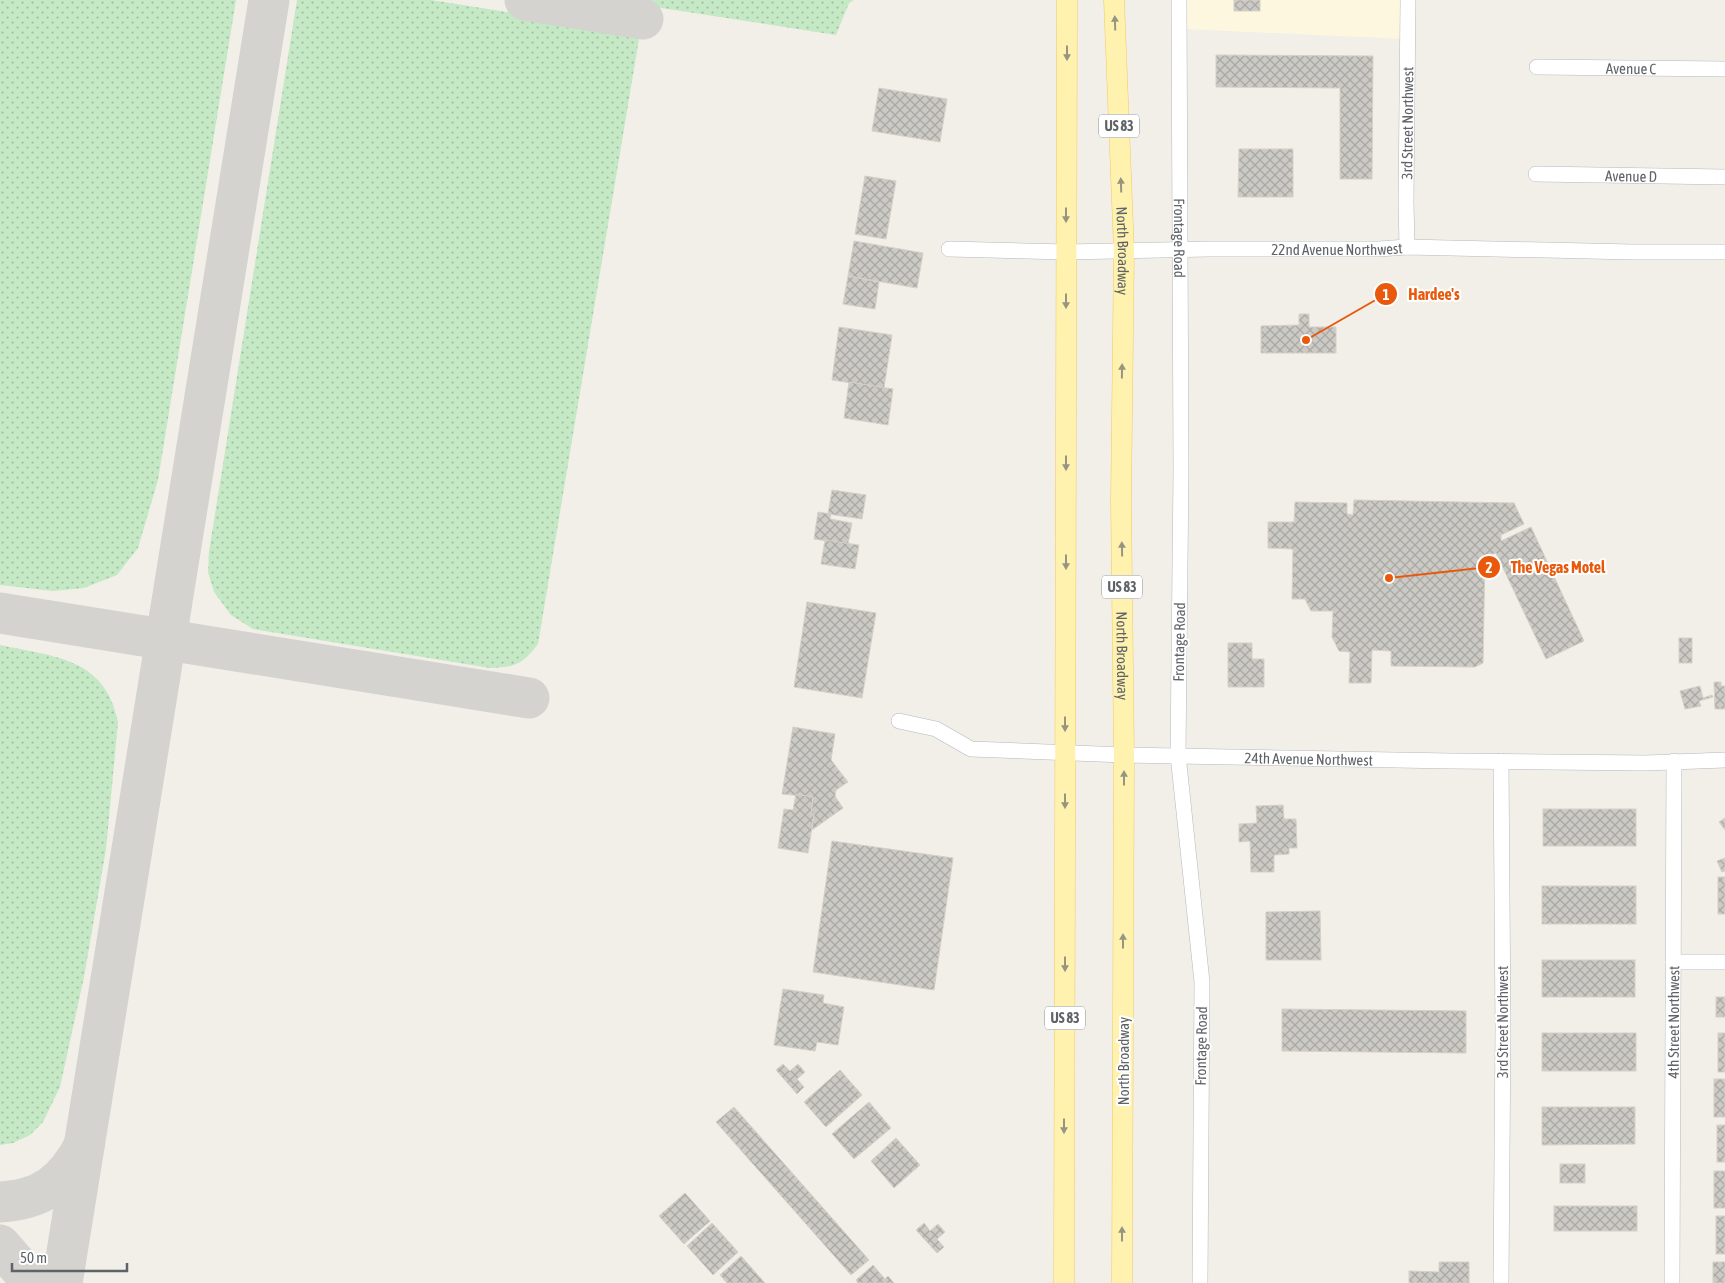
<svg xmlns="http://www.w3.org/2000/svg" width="1725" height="1283" font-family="'Asap Condensed',sans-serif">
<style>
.commercial{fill:#fef7e0}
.grass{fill:url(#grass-dots)}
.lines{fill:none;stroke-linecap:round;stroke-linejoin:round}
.taxiway{stroke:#d4d3d0;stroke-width:41}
.building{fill:url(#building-cross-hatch);stroke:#d6d1c6}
.minor-casing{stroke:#b5b8bc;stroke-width:16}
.major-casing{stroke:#f2c960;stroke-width:21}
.minor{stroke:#fff;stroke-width:15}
.major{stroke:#fff2af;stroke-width:20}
.oneway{fill:#979581}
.labels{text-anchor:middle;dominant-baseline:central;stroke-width:4;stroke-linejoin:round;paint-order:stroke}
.shield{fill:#fff;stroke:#8f9295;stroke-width:1}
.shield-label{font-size:14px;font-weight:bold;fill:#5f6368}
.street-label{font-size:15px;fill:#5f6368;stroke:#fff}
.leader{fill:none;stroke:#e8590c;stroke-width:2}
.callout-dot{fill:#e8590c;stroke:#fff;stroke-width:2}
.mark-label{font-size:15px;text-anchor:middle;font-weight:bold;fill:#fff}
.callout-label{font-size:16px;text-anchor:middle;font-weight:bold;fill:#e8590c;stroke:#fff;stroke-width:4;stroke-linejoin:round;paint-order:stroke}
</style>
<defs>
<pattern id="grass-dots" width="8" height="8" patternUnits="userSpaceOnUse" patternTransform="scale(1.25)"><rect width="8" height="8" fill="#c5e8c5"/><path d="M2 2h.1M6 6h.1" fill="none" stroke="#a3c0a4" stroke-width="1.8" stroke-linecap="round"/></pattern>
<pattern id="building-cross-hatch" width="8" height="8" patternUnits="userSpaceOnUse" patternTransform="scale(1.25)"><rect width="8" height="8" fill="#cccac5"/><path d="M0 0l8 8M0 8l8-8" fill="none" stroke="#a9a8a4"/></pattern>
</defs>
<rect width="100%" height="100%" fill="#f1efe8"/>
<polygon class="commercial" points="1185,0 1407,0 1406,39 1185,29"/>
<g class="grass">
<polygon points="0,0 236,0 158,480 138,548 117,575 84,588 53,591 0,585"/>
<path d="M297,0H431L640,33L538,644C522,665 515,667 490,668L253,629L231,615L214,592L208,572L209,552Z"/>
<polygon points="610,0 854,0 849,3 836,35"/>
<path d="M0,645C54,657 105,657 118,722L106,849L84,977L60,1087L43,1122L30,1135L13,1143L0,1145Z"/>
</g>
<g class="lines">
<g class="taxiway">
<polyline points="525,0 643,19"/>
<polyline points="0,613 529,698"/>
<path d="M0,1202C42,1200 65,1182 84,1146"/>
<polyline points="0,1245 33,1283"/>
<polyline points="62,1283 269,0"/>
</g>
</g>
<g class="building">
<rect x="1234" y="0" width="26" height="11"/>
<polygon points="1216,55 1373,56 1372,179 1340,179 1340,88 1216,87"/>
<polygon points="879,88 947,99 940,142 872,131"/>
<polygon points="1239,149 1293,149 1293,197 1238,197"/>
<polygon points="865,176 896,181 886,239 855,234"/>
<polygon points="854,241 923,253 917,288 848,276"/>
<polygon points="848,276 879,282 875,309 843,304"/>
<polygon points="1299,314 1309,314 1309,327 1336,327 1336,353 1261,353 1261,326 1299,325"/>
<polygon points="839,327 892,335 884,388 832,380"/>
<polygon points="849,382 893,389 888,425 844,418"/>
<polygon points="832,490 866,495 862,519 828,514"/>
<polygon points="1354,500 1514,503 1524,524 1501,535 1501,541 1531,527 1584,641 1546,659 1496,553 1485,557 1483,663 1475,667 1391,666 1391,651 1372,650 1371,683 1349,683 1350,652 1339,651 1332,637 1333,611 1311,611 1305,599 1292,599 1293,549 1268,548 1268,522 1294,522 1295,502 1347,503 1347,514 1353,515"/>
<polygon points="818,512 831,514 830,519 852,523 848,544 814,539"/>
<polygon points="825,540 859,545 855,569 821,564"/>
<polygon points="807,602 876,613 862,698 794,687"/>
<rect x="1679" y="638" width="13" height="25"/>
<polygon points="1228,643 1252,643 1252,659 1264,659 1264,687 1228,687"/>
<polygon points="1714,682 1721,682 1721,686 1725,686 1725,709 1715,709"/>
<polygon points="1700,686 1703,698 1712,695 1713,697 1699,701 1701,706 1685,709 1680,691"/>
<polygon points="793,727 835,734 831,760 848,782 836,790 835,796 843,808 812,830 814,814 811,813 813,797 782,794"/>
<polygon points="796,794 813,797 811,813 814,814 808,853 778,848 784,809 793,810"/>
<polygon points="1283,805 1284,819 1296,819 1297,848 1289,848 1289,854 1274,855 1274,872 1251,872 1250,841 1239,842 1239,824 1257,823 1256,806"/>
<rect x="1543" y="809" width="93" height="37"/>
<polygon points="1725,818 1725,830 1719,822"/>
<polygon points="832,841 953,858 934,990 813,972"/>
<polygon points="1725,858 1725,871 1722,872 1717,861"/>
<rect x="1718" y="877" width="7" height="37"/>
<rect x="1542" y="886" width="94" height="38"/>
<polygon points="1320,911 1321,960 1266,960 1266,912"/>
<rect x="1542" y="960" width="93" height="37"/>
<polygon points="783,989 824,995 823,1003 844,1007 838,1045 817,1042 815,1051 774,1045"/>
<rect x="1716" y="997" width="9" height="20"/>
<polygon points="1282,1009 1466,1011 1466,1053 1282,1051"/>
<rect x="1542" y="1033" width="94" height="38"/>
<rect x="1718" y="1033" width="7" height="39"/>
<polygon points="783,1064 790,1071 798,1064 805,1072 797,1079 804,1087 797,1094 776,1070"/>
<polygon points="840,1070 862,1095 826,1127 804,1102"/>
<rect x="1714" y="1079" width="11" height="38"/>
<polygon points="869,1102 891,1128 854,1159 832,1134"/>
<polygon points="734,1107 869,1260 851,1275 716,1122"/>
<polygon points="1542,1107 1635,1107 1635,1144 1542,1145"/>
<rect x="1717" y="1125" width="8" height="37"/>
<polygon points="896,1138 920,1165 894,1188 871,1161"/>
<rect x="1560" y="1164" width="25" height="19"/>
<rect x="1714" y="1171" width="11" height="37"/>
<polygon points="685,1193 710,1221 684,1244 659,1216"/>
<rect x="1554" y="1206" width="83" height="25"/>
<rect x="1716" y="1216" width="9" height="38"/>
<polygon points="712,1223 738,1252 713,1275 687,1246"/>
<polygon points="924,1223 930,1231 938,1224 945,1232 937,1239 944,1247 937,1253 916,1230"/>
<polygon points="741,1256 765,1283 727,1283 720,1275"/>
<polygon points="1439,1262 1469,1262 1469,1283 1409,1283 1409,1271 1439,1272"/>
<rect x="1713" y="1262" width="12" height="21"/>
<polygon points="873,1265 885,1279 888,1276 894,1283 858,1283 856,1280"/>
</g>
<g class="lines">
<g class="minor-casing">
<g id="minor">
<path id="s1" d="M1179,0L1181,471L1178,755L1202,982L1200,1283"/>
<path id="s2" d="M1537,67L1725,69"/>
<path id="s3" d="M1536,174L1725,177"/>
<path id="s4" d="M1407,247L1406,202L1408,0"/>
<path id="s5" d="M949,249L1066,252L1209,249H1379L1407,247L1632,252H1725"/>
<path id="s6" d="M899,721L936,729L971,749L1124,755L1451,761L1646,763L1725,760"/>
<polyline points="1673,962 1725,962"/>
<polyline points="1501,1283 1503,1028 1501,761"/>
<path id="s7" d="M1672,1283L1674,761"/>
</g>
</g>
<g class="major-casing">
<g id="major">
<path id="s8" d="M1114,0L1124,251L1121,501L1124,755L1122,1283"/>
<polyline points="1064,1283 1067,0"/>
</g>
</g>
<use href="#minor" class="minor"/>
<use href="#major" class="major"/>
</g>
<defs><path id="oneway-solid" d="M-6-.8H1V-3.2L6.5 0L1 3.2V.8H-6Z" transform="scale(1.25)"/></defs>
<g class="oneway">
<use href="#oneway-solid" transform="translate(1115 23) rotate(-92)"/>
<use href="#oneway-solid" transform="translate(1067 53) rotate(90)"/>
<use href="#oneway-solid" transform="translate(1121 185) rotate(-92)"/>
<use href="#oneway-solid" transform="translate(1066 215) rotate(90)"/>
<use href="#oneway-solid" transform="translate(1066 301) rotate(90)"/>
<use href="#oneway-solid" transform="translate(1122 371) rotate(-89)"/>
<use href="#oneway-solid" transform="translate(1066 463) rotate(90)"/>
<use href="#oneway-solid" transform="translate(1122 549) rotate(-91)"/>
<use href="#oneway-solid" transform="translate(1066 562) rotate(90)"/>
<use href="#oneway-solid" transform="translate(1065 724) rotate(90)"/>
<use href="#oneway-solid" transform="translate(1124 778) rotate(-90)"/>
<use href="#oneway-solid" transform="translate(1065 801) rotate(90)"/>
<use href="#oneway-solid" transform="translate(1123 941) rotate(-90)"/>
<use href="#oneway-solid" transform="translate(1065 964) rotate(90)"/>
<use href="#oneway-solid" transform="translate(1064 1126) rotate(90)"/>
<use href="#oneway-solid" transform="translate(1122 1234) rotate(-90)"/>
</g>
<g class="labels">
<g class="shield">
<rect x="1099" y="114.5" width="40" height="23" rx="4"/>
<rect x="1102" y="575.5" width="40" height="23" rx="4"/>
<rect x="1045" y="1006.5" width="40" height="23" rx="4"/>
</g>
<g class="shield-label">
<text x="1119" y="126">US 83</text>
<text x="1122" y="587">US 83</text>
<text x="1065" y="1018">US 83</text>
</g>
<g class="street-label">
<text stroke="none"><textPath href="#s2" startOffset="94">Avenue C</textPath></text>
<text stroke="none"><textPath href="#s4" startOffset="124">3rd Street Northwest</textPath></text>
<text stroke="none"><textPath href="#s3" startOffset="95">Avenue D</textPath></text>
<text stroke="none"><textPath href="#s1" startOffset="238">Frontage Road</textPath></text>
<text stroke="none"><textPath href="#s5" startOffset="388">22nd Avenue Northwest</textPath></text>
<text stroke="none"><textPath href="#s8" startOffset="251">North Broadway</textPath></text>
<text transform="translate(1179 642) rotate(-89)">Frontage Road</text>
<text stroke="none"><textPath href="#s8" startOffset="656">North Broadway</textPath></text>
<text stroke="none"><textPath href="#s6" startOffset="416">24th Avenue Northwest</textPath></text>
<text transform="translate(1502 1022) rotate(-90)">3rd Street Northwest</text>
<text stroke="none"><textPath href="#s7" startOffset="261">4th Street Northwest</textPath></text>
<text transform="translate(1201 1046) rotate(-89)">Frontage Road</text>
<text transform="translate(1123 1061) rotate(-90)">North Broadway</text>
</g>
</g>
<path class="leader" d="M1306 340L1386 294M1389 578L1489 567"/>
<g class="callout-dot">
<circle cx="1306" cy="340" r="5"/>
<circle cx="1389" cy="578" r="5"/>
<circle cx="1386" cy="294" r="12"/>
<circle cx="1489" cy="567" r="12"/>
</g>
<g class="mark-label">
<text x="1386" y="300">1</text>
<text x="1489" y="573">2</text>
</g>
<g class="callout-label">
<text x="1434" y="300">Hardee's</text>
<text x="1558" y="573">The Vegas Motel</text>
</g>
<path d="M12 1263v8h115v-8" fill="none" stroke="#5f6368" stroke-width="2.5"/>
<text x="20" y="1263" font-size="15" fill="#5f6368" stroke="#ffffff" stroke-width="4" paint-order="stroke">50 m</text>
</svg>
